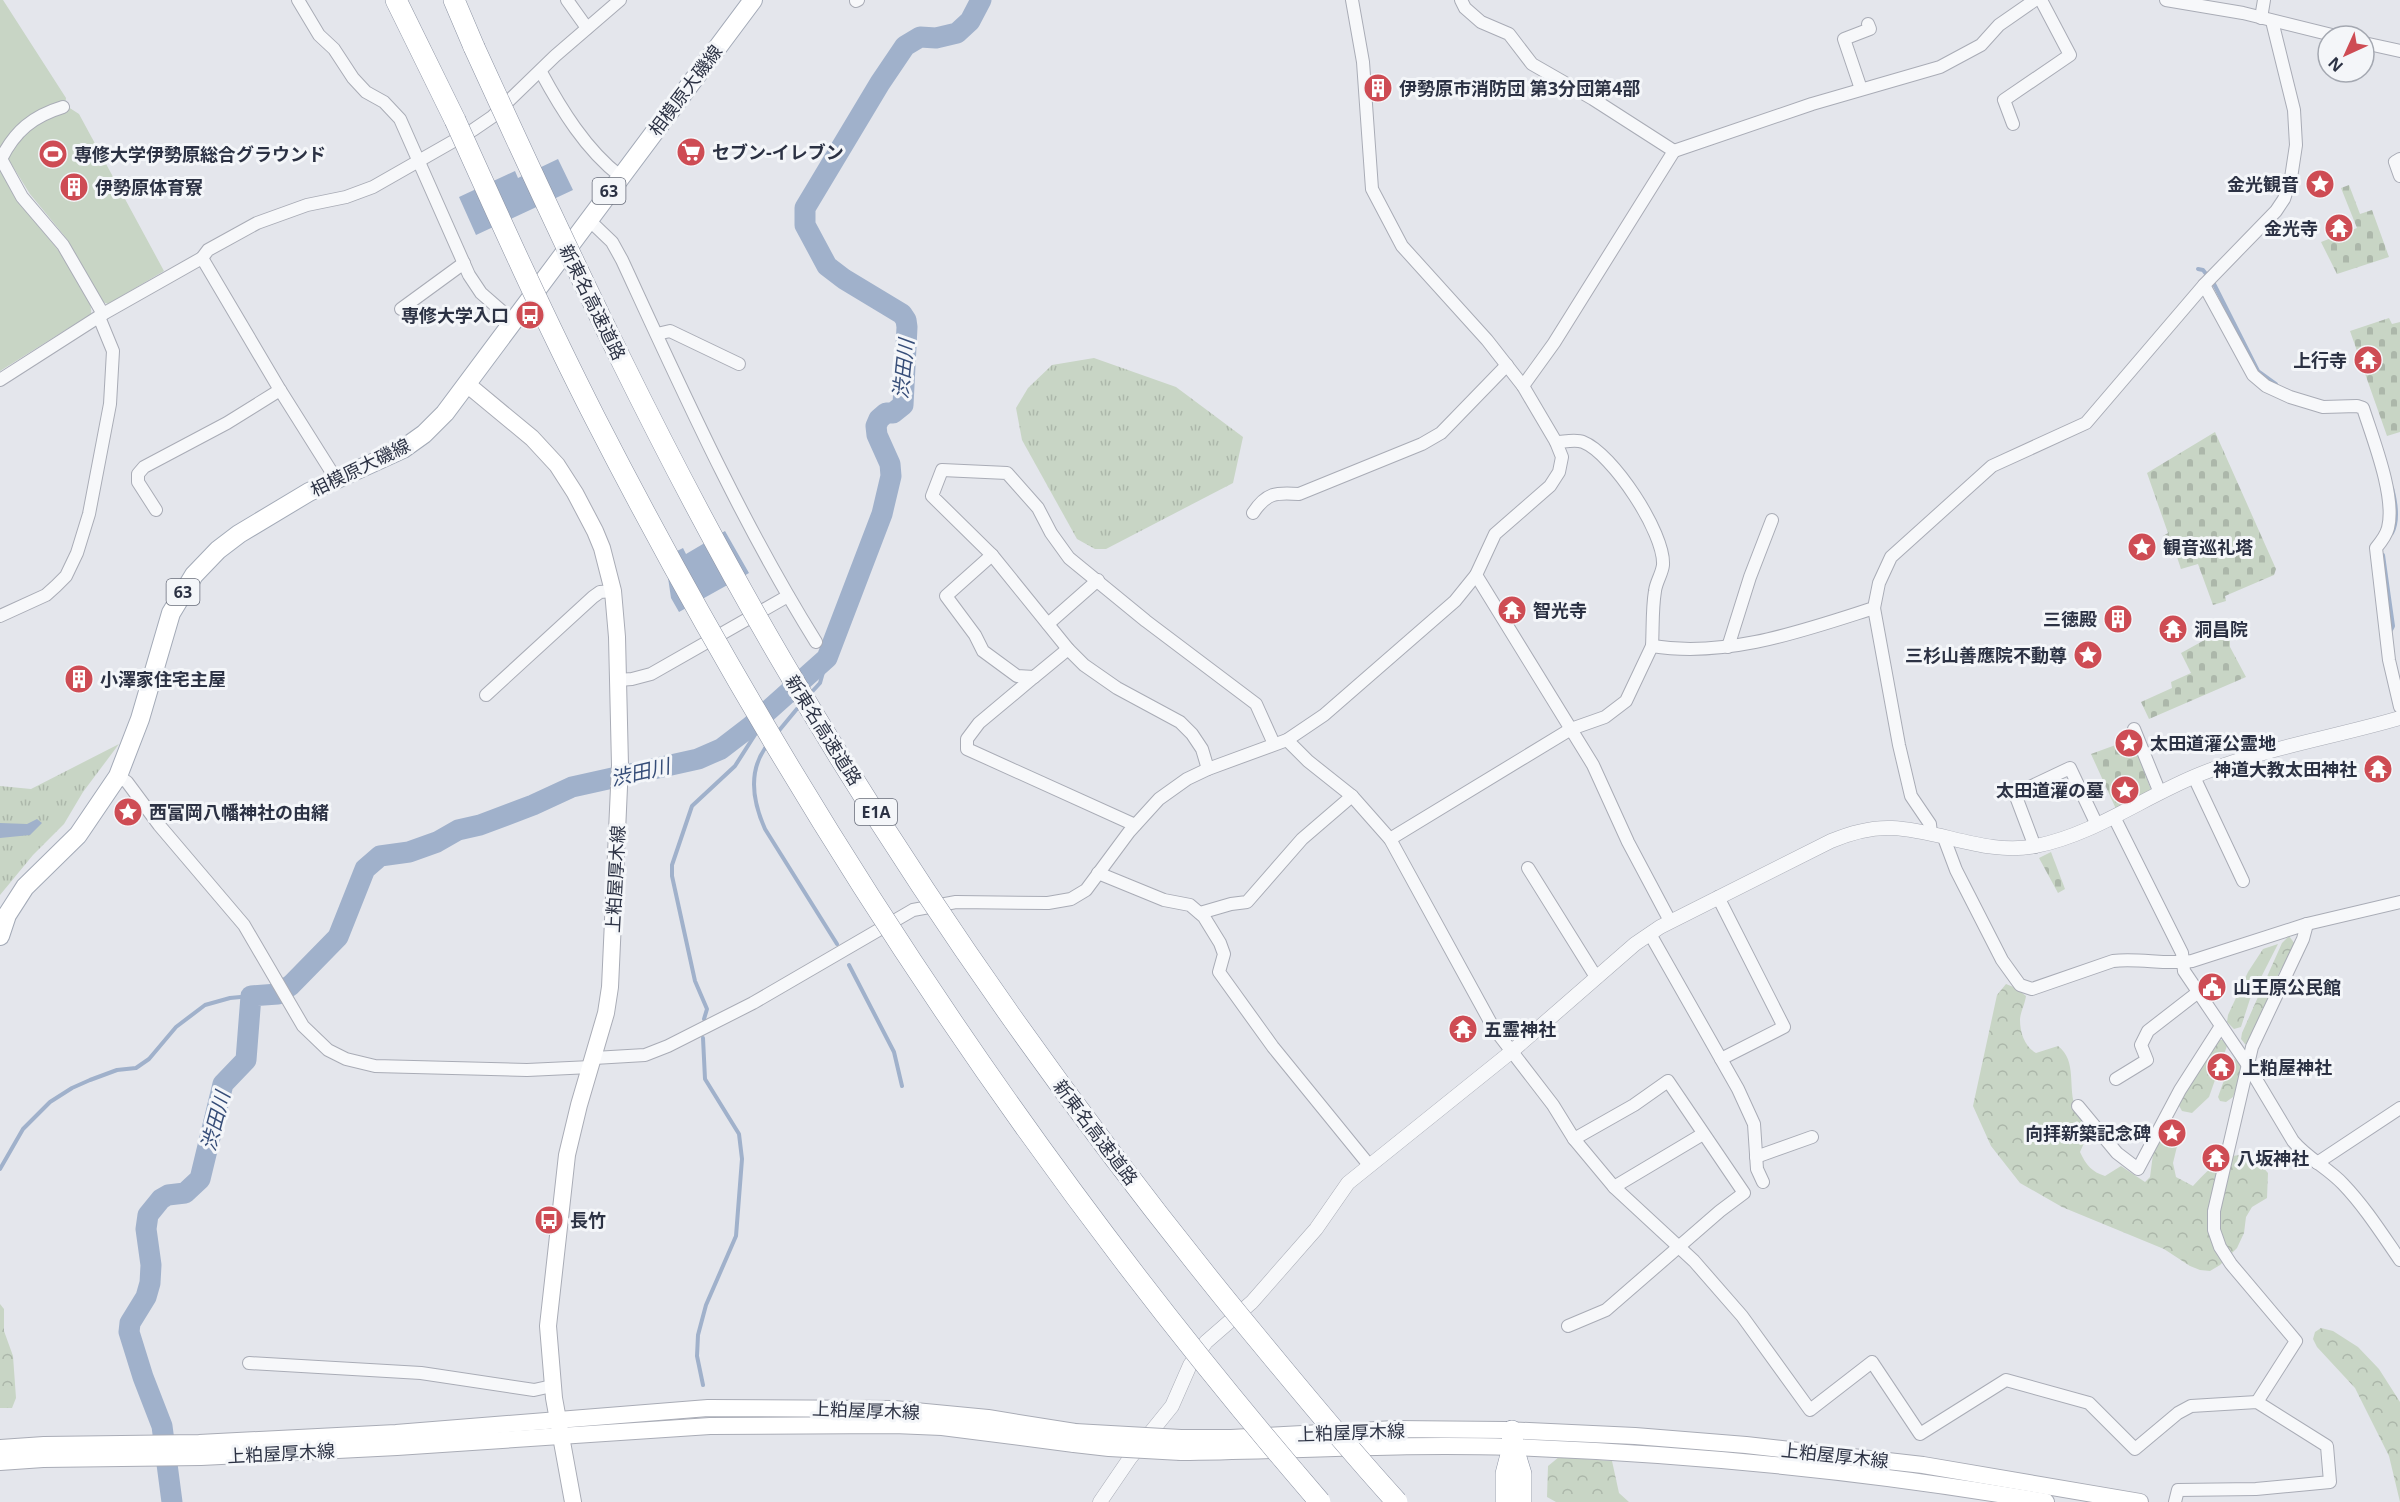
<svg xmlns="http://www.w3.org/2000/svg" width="2400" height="1502" font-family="'Open Sans','Noto Sans JP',sans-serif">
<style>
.forest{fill:url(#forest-crowns)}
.cemetery{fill:url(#cemetery-stones)}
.park{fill:url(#park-tufts)}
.pitch{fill:#c8d5c5}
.water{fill:#a0b1cb}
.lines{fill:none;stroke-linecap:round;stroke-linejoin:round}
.stream{stroke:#a0b1cb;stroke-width:4}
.river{stroke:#a0b1cb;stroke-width:21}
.minor-casing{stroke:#a9acb6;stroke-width:14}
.tertiary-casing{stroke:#a9acb6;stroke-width:15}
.secondary-casing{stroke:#a9acb6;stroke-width:18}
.primary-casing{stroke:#a3aab7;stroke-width:20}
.motorway-casing{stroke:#8b92a2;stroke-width:22}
.minor{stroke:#f7f8fa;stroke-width:12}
.tertiary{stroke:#f7f8fa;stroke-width:14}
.secondary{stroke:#fff;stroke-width:16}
.primary{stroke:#fff;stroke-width:18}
.motorway{stroke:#fff;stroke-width:21}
.secondary-bridge-casing{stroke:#a9acb6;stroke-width:18;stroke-linecap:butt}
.motorway-bridge-casing{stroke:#8b92a2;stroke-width:22;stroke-linecap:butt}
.secondary-bridge{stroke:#fff;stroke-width:16}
.motorway-bridge{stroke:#fff;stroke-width:21}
.labels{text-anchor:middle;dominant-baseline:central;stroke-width:6;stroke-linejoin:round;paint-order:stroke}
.shield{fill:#f4f6f9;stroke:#686d7a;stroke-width:1.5}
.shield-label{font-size:16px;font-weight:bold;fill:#2c3244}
.poi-label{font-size:18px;font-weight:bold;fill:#2c3244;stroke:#f4f6f9;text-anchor:start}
.street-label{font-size:18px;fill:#2c3244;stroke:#f4f6f9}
.water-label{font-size:20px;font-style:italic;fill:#364d78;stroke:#f4f6f9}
</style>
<defs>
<pattern id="forest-crowns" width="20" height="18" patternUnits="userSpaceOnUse" patternTransform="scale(1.5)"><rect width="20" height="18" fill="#c8d5c5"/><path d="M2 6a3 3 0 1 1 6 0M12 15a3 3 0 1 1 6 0" fill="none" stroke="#acb7aa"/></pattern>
<pattern id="cemetery-stones" width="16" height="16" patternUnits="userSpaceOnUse" patternTransform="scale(1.5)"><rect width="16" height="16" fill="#c8d5c5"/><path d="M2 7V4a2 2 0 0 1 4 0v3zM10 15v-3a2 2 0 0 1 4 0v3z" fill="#acb7aa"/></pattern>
<pattern id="park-tufts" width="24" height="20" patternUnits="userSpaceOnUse" patternTransform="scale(1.5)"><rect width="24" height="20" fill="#c8d5c5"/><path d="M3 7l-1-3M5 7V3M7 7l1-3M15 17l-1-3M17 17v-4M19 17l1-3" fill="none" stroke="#acb7aa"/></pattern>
</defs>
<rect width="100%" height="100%" fill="#e4e6ec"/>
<g class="forest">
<polygon points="2289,936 2295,944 2279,973 2248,1044 2245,1044 2241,1039 2242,1033 2282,943"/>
<polygon points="2278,944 2250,999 2241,1027 2234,1029 2227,1022 2228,1015 2248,972 2263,949"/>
<path d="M2006,984L2016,988L2026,996C2025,1004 2020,1013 2020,1020C2020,1033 2025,1047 2036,1053L2058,1046C2078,1061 2067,1089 2076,1109C2079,1114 2084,1119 2088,1124V1134L2080,1152C2086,1165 2092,1172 2105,1176L2121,1166L2145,1182L2150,1177L2153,1154L2166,1130L2173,1129L2180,1134L2173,1163L2176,1177L2193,1186C2217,1160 2240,1139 2268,1173L2267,1198L2252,1207L2246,1217L2244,1233L2237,1248L2220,1265L2210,1271L2200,1270L2190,1266L2164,1249L2062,1207L2020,1183L1991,1146L1973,1106L1997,995Z"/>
<polygon points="2216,1040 2223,1040 2227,1046 2209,1097 2192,1113 2182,1111 2178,1104"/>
<polygon points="2234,1059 2239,1062 2243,1070 2233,1097 2226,1102 2220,1101 2218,1097 2231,1061"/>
<polygon points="0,1304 4,1309 4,1331 13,1356 16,1398 12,1408 0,1408"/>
<polygon points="2321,1328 2333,1331 2358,1347 2379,1369 2400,1402 2400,1502 2389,1456 2355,1388 2317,1347 2313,1339 2315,1332"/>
<polygon points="1559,1457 1612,1461 1619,1493 1629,1502 1556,1502 1547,1497 1548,1466"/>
</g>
<g class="cemetery">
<polygon points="2349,185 2360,214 2372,210 2389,257 2337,274 2321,242 2357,228 2341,188"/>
<polygon points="2389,318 2392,324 2400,322 2400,432 2387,436 2350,331"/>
<polygon points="2215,432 2276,569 2274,575 2225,596 2226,601 2213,605 2198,564 2181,569 2176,554 2171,556 2163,536 2168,533 2147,473"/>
<polygon points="2230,626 2230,647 2246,677 2149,719 2141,702 2172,688 2171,682 2191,673 2181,653"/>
<polygon points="2129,730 2151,790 2116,809 2091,754 2121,743 2120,733"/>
<polygon points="2051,852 2065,889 2058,893 2039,858"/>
</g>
<g class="park">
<polygon points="1094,358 1176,387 1243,437 1233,483 1106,549 1095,549 1077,539 1022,440 1016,408 1028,388 1052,365"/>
<polygon points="119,744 83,792 64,824 33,855 0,895 0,786 31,789"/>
</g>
<g class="pitch">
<polygon points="0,0 3,0 66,98 65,105 79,114 164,271 108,304 103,302 67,239 30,194 0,146"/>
<path d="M0,169C6,180 12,192 19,202C36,226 95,285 91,314L0,371Z"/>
</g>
<g class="water">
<polygon points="558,159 573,190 476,235 459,197 515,171 518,178"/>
<polygon points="725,531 749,573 679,612 671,598 665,557 683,548 686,554"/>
<polygon points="37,819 42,823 30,835 0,838 0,823 27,824"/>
</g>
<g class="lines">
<g class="stream">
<polyline points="2198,269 2203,270 2214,284 2258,371 2276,384"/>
<path d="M2392,533C2399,520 2396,503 2392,488"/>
<polyline points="2383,555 2393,626 2391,630"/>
<polyline points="810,694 820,683 827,658"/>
<polyline points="777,733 801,704"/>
<path d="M769,743C747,769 752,800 765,829L837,944"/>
<polyline points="849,965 894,1052 902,1086"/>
<polyline points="704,1019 707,1009 695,981 672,876 672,865 692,806 735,766 758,730"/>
<polyline points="0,1169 23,1129 50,1102 72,1088 90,1080 117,1070 136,1068 149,1059 176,1027 205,1005 230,998 251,996"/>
<polyline points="703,1385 697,1356 698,1335 706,1305 736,1236 742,1159 739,1134 705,1079 703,1038"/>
</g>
<polyline class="river" points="172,1502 162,1426 143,1377 129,1332 130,1323 146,1297 150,1283 151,1265 146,1229 148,1215 161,1199 168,1195 185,1193 200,1179 223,1084 246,1060 251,996 278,994 291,985 338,937 365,869 380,856 409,852 437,842 458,830 480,825 533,805 572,787 698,759 721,749 751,726 827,658 882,514 891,476 890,464 877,435 876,426 879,419 886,413 893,413 903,405 907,327 906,320 902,314 844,279 827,266 805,225 805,208 880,83 905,46 920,37 936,38 957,33 970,21 981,0"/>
<g class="minor-casing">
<g id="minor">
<polyline points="298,0 319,35 334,49 353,78 366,92 384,102 400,119 469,275 481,293 513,321"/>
<polyline points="567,0 587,28"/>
<polyline points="1461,0 1465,8 1481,22 1509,34 1532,64 1593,99 1674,151 1554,343 1523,386"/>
<polyline points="2166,0 2243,13 2336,36"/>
<polyline points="856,1 858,0"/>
<polyline points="2261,18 2264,0"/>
<polyline points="2364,43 2400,51"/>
<path d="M541,72C561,109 586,150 620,176"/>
<polyline points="1861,89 1844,39 1870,29 1868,24"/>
<polyline points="2013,124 2004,100 2070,55 2041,0"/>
<polyline points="1674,151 1812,104 1940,67 1981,45 1999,25 2035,0"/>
<polyline points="0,157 22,197 63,245 103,314 202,258 280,390 336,479"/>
<path d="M1,159C15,131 33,116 63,107"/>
<polyline points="2400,159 2395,162 2400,176"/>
<path d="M588,219L612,242L622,260C682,390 740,520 816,642"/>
<polyline points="202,258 208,250 257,223 307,205 346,197 373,187 473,130 492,117 555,56 620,0"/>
<path d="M2204,285L2253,375L2266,386L2290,397L2323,407L2357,406L2363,408C2373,439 2396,497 2388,528C2386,536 2381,542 2376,548L2389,660L2400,707"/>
<polyline points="401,309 464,263"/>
<polyline points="657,334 670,331 739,364"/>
<polyline points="0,380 103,314"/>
<path d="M1556,442C1563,442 1576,439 1583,442C1612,453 1665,533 1663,565C1662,574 1656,582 1655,591C1652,609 1653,628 1652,646"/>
<polyline points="156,510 138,482 138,474 144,467 227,423 280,390"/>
<path d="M1253,513C1266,493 1276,492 1299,494L1422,444L1441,433L1507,365"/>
<polyline points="992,555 946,596 975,635 983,651 1017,676 1034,677 1068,649"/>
<polyline points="1476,575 1593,765 1628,842 1670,921"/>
<polyline points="1874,608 1899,745 1911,796 1930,824 1931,834"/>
<polyline points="0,616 46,595 56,586 66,576 77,553 89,514 110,404 113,351 99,317"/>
<polyline points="1048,624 1098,580"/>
<polyline points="1728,647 1750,577 1772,520"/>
<polyline points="1034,677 979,723 967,739 967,749 1135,825"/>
<polyline points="618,680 632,679 651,674 788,596"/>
<polyline points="486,695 593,597 600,592 613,591"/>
<polyline points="2134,729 2160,793"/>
<polyline points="1287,740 1308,761 1352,796 1390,839 1493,1027 1553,1105 1574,1139 1614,1187 1694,1261 1742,1316 1810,1410 1872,1362 1920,1434 2006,1380 2089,1403 2135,1449 2178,1413 2191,1406 2257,1402 2327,1446 2330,1482 2256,1489 2178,1490 2175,1502"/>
<polyline points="1208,769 1202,749 1192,734 1180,722 1117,688 1084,665 1068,649 992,555 932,496 942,470 1007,473 1038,508 1051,533 1069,558 1146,621 1256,704 1274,744"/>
<polyline points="118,776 127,782 159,825 244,925 303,1026 328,1050 346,1059 375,1066 527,1070 591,1067"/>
<polyline points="2194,777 2243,881"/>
<path d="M2114,817L2182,953L2184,971L2247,1064L2293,1141C2307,1158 2328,1168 2343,1184C2365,1207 2382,1234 2400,1260"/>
<path d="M1944,838L1956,870L2002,960L2020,985L2032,989L2113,961C2140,958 2166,965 2192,961L2307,924L2400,902"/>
<path d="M1390,839L1571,729L1605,717L1626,701L1652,646C1728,658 1802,631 1874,608L1879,583L1891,557L1992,466L2086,423L2204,285L2276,211L2284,199L2291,178L2296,145L2294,110L2272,21"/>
<polyline points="2035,847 2015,794 2070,768 2097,825"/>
<polyline points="1528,868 1596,977"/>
<polyline points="1098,873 1164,900 1190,905 1204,917 1220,943 1224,954 1219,972 1273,1047 1369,1165"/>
<polyline points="1718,897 1784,1027 1721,1059"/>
<polyline points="1200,913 1231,904 1247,902 1302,839 1352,796"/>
<polyline points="1650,934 1738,1089 1754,1124 1757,1169 1763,1182"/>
<polyline points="594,1058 645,1055 668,1046 753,1003 913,910 956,902 1048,903 1071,899 1086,890 1129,832 1159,799 1187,779 1208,769 1287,740 1324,715 1455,601 1476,575 1495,534 1550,486 1559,472 1562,457 1556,442 1523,386 1487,340 1402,246 1372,189 1363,62 1352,0"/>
<polyline points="2116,1079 2147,1060 2141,1045 2148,1031 2197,993"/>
<polyline points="2078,1106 2117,1153 2138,1169 2180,1090 2221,1026"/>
<polyline points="1756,1157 1812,1137"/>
<polyline points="2317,1163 2400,1108"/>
<polyline points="1614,1187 1703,1134"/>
<polyline points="1568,1326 1606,1310 1720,1211 1744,1193 1668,1081 1634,1105 1574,1139"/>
<polyline points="249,1363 421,1373 534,1390 552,1386"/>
<polyline points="2257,1402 2296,1341 2231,1264 2220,1247 2214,1230 2214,1211 2252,1047 2303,939 2307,924"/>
</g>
</g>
<g class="tertiary-casing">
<path id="tertiary" d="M1100,1502L1130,1458L1172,1406L1190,1365L1206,1342L1252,1302L1316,1229L1348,1183L1511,1052L1635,944L1660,927L1831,841C1850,833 1871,827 1892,828C1941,830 1987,856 2036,846C2096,834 2146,795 2203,773C2266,748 2335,737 2400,718"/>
</g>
<g class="secondary-casing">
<g id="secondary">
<polyline points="468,385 532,438 557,465 575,493 595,531 602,548 613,591 617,637 620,765 610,987 606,1013 579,1105 567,1155 548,1326 554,1398 573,1502"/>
<polyline points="1181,1438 1231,1438 1395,1429 1505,1430 1635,1436 1746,1445 1923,1465 2140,1502"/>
<polyline points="0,1448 44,1445 199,1443 396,1433 708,1408 894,1409 988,1418 1075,1432"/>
<path d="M1181,1452C1291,1451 1401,1443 1511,1447C1690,1454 1870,1471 2046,1502"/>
<polyline points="0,1462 43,1459 201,1457 397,1447 710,1426 894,1425 942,1427 1074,1444"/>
</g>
</g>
<g class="primary-casing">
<polyline id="primary" points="0,936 7,915 25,887 78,835 118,776 140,719 171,613 194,575 218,550 239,534 309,492 403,449 424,434 445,413 753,0"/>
</g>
<g class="motorway-casing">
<g id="motorway">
<polyline points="396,0 455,120"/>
<polyline points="454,0 474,47"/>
<polyline points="1513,1448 1521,1474 1521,1502"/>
<polyline points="1506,1502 1506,1474 1513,1447 1512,1431"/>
</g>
</g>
<use href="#minor" class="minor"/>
<use href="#tertiary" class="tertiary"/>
<use href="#secondary" class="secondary"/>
<use href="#primary" class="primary"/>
<use href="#motorway" class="motorway"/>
<g class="secondary-bridge-casing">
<g id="secondary-bridge">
<polyline points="1075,1432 1181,1438"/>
<polyline points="1074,1444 1109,1448 1181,1452"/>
</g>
</g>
<g class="motorway-bridge-casing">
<g id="motorway-bridge">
<path d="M474,47C569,255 666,463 782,661C916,891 1071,1110 1239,1316C1291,1379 1342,1442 1397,1502"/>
<path d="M455,120C500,220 545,320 595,418C794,806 1035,1172 1320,1502"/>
</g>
</g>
<use href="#secondary-bridge" class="secondary-bridge"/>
<use href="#motorway-bridge" class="motorway-bridge"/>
</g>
<defs>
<g id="building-disc" transform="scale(1.5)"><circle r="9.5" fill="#ce4c54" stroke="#f4f6f9"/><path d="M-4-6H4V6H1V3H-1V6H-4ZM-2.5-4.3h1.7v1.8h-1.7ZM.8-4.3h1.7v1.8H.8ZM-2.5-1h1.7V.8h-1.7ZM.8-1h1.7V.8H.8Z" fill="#fff"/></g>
<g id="supermarket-disc" transform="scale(1.5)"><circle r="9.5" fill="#ce4c54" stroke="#f4f6f9"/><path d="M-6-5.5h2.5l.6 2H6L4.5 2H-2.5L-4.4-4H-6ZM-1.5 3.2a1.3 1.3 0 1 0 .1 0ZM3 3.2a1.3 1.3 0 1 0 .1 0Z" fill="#fff"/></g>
<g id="stadium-disc" transform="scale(1.5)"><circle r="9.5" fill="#ce4c54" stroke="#f4f6f9"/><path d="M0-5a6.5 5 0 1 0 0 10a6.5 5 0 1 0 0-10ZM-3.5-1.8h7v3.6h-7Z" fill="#fff"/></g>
<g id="sight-disc" transform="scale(1.5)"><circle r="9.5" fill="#ce4c54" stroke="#f4f6f9"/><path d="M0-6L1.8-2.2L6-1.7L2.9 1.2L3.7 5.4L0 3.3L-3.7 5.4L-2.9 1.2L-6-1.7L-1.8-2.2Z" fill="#fff"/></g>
<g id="temple-disc" transform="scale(1.5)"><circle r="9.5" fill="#ce4c54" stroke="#f4f6f9"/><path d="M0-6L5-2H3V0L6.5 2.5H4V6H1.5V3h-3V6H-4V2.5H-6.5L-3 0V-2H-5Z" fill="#fff"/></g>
<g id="bus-disc" transform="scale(1.5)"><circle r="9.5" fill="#ce4c54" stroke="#f4f6f9"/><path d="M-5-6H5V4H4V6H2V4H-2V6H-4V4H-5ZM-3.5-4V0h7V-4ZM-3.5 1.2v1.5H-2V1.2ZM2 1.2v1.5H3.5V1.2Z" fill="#fff"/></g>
<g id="civic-disc" transform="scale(1.5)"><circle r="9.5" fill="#ce4c54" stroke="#f4f6f9"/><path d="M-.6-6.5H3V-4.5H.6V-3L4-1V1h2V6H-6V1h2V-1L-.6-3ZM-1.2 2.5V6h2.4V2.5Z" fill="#fff"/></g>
</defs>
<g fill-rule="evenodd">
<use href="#building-disc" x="1378" y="88"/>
<use href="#supermarket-disc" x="691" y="152"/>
<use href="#stadium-disc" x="53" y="154"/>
<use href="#sight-disc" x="2320" y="184"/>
<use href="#building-disc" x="74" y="187"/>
<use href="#temple-disc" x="2339" y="228"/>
<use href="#bus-disc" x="530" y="315"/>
<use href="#temple-disc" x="2368" y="360"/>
<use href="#sight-disc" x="2142" y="547"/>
<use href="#temple-disc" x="1512" y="610"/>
<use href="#building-disc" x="2118" y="619"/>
<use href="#temple-disc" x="2173" y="629"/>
<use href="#sight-disc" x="2088" y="655"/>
<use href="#building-disc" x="79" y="679"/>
<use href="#sight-disc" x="2129" y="743"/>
<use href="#temple-disc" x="2378" y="769"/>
<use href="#sight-disc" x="2125" y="790"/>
<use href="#sight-disc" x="128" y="812"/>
<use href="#civic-disc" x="2212" y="987"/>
<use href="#temple-disc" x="1463" y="1029"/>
<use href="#temple-disc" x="2221" y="1067"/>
<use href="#sight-disc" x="2172" y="1133"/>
<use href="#temple-disc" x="2216" y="1158"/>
<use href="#bus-disc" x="549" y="1220"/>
</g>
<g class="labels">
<g class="shield">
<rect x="592.5" y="178" width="33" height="26" rx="4.5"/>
<rect x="166.5" y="579" width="33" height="26" rx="4.5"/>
<rect x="855" y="799" width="42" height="26" rx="4.5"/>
</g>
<g class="shield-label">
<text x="609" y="191">63</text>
<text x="183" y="592">63</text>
<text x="876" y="812">E1A</text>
</g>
<g class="poi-label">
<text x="1399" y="88">伊勢原市消防団 第3分団第4部</text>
<text x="712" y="152">セブン-イレブン</text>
<text x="74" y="154">専修大学伊勢原総合グラウンド</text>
<text x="2299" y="184" text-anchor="end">金光観音</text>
<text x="95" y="187">伊勢原体育寮</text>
<text x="2318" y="228" text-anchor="end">金光寺</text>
<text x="509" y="315" text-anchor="end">専修大学入口</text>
<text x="2347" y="360" text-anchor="end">上行寺</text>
<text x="2163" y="547">観音巡礼塔</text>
<text x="1533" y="610">智光寺</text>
<text x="2097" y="619" text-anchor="end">三徳殿</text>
<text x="2194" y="629">洞昌院</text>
<text x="2067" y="655" text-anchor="end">三杉山善應院不動尊</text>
<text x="100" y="679">小澤家住宅主屋</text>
<text x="2150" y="743">太田道灌公霊地</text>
<text x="2357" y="769" text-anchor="end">神道大教太田神社</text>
<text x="2104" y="790" text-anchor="end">太田道灌の墓</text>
<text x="149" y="812">西富岡八幡神社の由緒</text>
<text x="2233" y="987">山王原公民館</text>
<text x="1484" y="1029">五霊神社</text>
<text x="2242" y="1067">上粕屋神社</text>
<text x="2151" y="1133" text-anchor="end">向拝新築記念碑</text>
<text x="2237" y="1158">八坂神社</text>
<text x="570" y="1220">長竹</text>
</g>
<g class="street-label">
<text transform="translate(685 90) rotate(-53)">相模原大磯線</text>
<text transform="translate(593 302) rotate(64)">新東名高速道路</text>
<text transform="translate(360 467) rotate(-26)">相模原大磯線</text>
<text transform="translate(824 730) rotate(58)">新東名高速道路</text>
<text transform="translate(615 879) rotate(-87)">上粕屋厚木線</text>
<text transform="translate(1096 1132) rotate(53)">新東名高速道路</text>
<text transform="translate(866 1410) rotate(2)">上粕屋厚木線</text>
<text transform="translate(1351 1432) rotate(-2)">上粕屋厚木線</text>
<text transform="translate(281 1453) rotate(-3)">上粕屋厚木線</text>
<text transform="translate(1835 1455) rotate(6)">上粕屋厚木線</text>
</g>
<g class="water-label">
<text transform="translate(903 369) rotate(-84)">渋田川</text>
<text transform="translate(640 772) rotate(-13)">渋田川</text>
<text transform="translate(215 1121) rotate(-75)">渋田川</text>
</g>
</g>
<g transform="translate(2346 54) rotate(225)"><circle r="28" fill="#f4f6f9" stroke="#a4a8b1" stroke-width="1.5"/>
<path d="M0-4.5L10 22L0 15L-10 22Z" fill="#ce4c54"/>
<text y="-9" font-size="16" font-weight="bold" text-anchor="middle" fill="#2c3244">N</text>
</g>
</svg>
